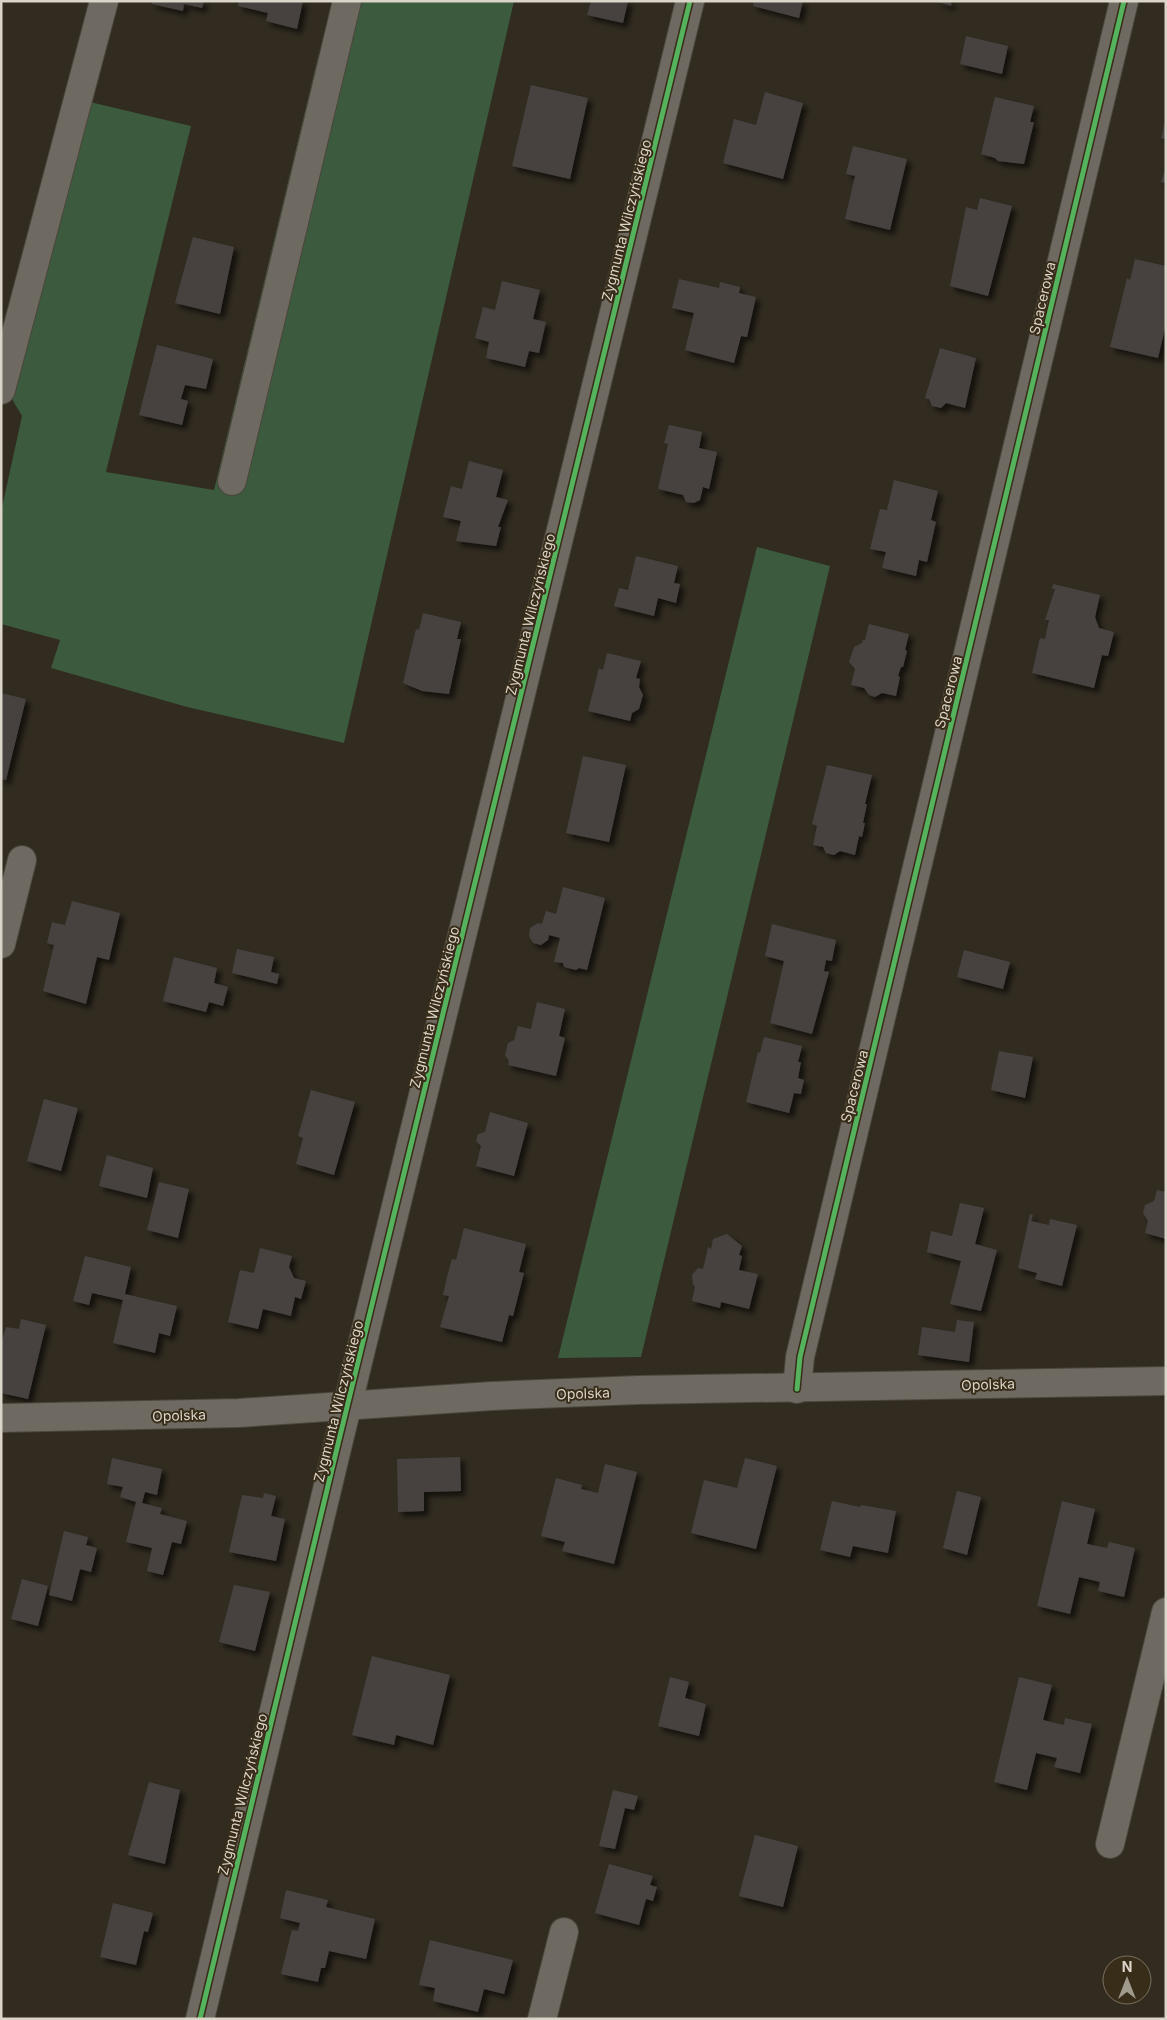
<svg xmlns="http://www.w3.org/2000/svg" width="1167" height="2020" font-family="Inter,sans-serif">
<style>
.green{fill:#3c5a3d}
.building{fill:#474240;filter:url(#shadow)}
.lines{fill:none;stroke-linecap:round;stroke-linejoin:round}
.minor-casing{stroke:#4b463c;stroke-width:30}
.minor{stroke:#6e6961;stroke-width:28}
.cycleway-casing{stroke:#382d19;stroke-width:8}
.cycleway{stroke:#56b35d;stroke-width:5}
.labels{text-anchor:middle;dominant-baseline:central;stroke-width:4;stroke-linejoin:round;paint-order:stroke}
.street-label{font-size:14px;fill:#dbd4c8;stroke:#382d19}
</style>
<defs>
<filter id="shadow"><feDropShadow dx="4.5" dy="4.5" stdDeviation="2.5" flood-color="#0009"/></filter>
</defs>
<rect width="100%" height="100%" fill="#312b20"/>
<g class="green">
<polygon points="355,1 514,1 344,743 187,707 51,668 60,640 1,624 1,512 22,416 9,394 90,102 191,126 106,472 214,490 319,53 340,56"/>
<polygon points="757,547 830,566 641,1357 558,1358"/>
</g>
<g class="building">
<polygon points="152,1 204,1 202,8 184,4 183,11 152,4"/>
<polygon points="239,1 303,1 297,29 266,21 268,13 238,6"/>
<polygon points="591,1 628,1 623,23 587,15"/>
<polygon points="754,1 803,1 799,18 753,6"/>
<polygon points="934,1 952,1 951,6"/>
<polygon points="966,36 1008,46 1002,74 960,64"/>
<polygon points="531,85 588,98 570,179 512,166"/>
<polygon points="765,92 803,103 783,179 723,163 734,119 756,125"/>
<polygon points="995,97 1034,106 1030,122 1034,122 1024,164 998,161 995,158 981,154"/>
<polygon points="1165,122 1166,122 1166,139 1161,138"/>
<polygon points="853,146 907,159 890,230 845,219 855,176 846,174"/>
<polygon points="1166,167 1166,183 1161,182"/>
<polygon points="980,198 1012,206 988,296 950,286 966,207 977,210"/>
<polygon points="193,237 234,247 220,314 175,303"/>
<polygon points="1135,259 1166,266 1166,324 1158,358 1110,347 1127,278 1130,280"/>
<polygon points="679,279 719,288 720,282 740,287 739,293 756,297 747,337 741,336 734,363 685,350 694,313 672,308"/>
<polygon points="502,281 540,290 533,319 546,322 539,353 529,351 525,367 486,358 489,342 475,338 483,307 495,310"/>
<polygon points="157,345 213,359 206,389 185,385 181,399 188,401 182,425 139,415"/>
<polygon points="940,348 976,358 965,408 946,403 941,408 932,406 929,399 925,398"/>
<polygon points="669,425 702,432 699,448 717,452 709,489 703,487 700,500 694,503 686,502 683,495 658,489 668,444 664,443"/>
<polygon points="469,461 503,470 496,497 508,500 498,527 501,527 496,546 456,541 461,521 443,517 451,486 462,489"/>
<polygon points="894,480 938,491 931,520 936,522 927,562 919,560 916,576 882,568 886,552 870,549 880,509 887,510"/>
<polygon points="636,556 678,566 674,583 680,584 676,603 658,598 654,616 614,606 619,588 628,590"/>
<polygon points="1053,584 1100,595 1095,617 1099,628 1114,632 1108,656 1102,655 1094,688 1032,673 1040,638 1045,639 1049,620 1045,620 1055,589 1052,589"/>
<polygon points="423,613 461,622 457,639 461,639 449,694 422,691 403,683 416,629 419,630"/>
<polygon points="869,624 909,634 905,650 907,651 903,667 901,667 898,676 900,677 896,696 882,693 875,697 869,695 864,688 851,685 855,669 849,662 854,647 862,643 863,640 865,640"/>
<polygon points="607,653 641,661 636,678 640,679 639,687 643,695 639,709 632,713 630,721 588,711 599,668 603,670"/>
<polygon points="1,693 26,699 6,780 1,779"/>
<polygon points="583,756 626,765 609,842 566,833"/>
<polygon points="827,765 872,775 865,804 867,804 863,823 865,823 862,837 859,836 855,855 840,851 834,855 826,853 823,847 813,845 817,826 812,824"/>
<polygon points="563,887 605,898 587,970 579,968 576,970 564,967 563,963 554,962 560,938 549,935 548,940 541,945 533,943 529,936 530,928 538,923 542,924 546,911 556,914"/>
<polygon points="72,901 120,913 109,960 97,957 86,1004 43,991 54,945 47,943 52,922 65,925"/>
<polygon points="772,924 836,940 832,961 826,960 824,971 829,972 812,1034 770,1023 784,961 765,956"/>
<polygon points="237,949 274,957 271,972 279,974 277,984 232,973"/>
<polygon points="964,950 1010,962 1003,989 957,977"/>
<polygon points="174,957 217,968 214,983 228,987 223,1006 209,1002 206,1012 163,1001"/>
<polygon points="537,1002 565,1009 559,1036 565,1038 556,1076 508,1065 509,1061 505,1055 508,1043 514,1040 518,1026 531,1029"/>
<polygon points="764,1037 802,1046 798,1062 801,1062 798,1078 804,1080 801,1094 794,1093 789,1113 746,1102 758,1052 760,1053"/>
<polygon points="999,1051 1033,1057 1025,1098 991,1090"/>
<polygon points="311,1090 355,1102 334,1175 296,1164 303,1138 298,1136"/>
<polygon points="44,1099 78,1108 61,1171 27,1161"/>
<polygon points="490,1112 528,1123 514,1176 476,1166 481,1146 476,1141 478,1134 485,1132"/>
<polygon points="107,1155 153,1168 147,1198 99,1186"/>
<polygon points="159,1182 189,1189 178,1238 147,1230"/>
<polygon points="1157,1190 1166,1192 1166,1239 1145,1233 1148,1221 1143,1213 1145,1205 1154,1201"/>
<polygon points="960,1203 984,1208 975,1244 997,1250 981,1311 950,1304 961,1261 927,1252 931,1231 952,1236"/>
<polygon points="1030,1214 1033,1215 1031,1221 1049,1225 1050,1219 1077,1225 1062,1286 1035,1279 1037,1273 1018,1268"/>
<polygon points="464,1228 526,1244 519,1272 524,1273 513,1316 509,1315 502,1342 440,1327 449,1296 443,1295 447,1277 452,1259 456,1260"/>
<polygon points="727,1234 742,1246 739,1255 742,1256 739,1270 758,1274 749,1309 721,1302 720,1308 692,1301 695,1286 693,1285 692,1275 698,1268 703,1269 708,1247 711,1249 713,1239"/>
<polygon points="260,1248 292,1256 289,1267 294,1278 306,1281 301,1299 295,1297 291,1316 263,1309 258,1329 228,1322 240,1270 254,1273"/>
<polygon points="85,1256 131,1267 125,1294 177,1306 170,1336 159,1333 155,1353 113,1343 123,1300 92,1293 89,1305 73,1301"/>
<polygon points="21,1319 46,1325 28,1399 1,1393 1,1343 6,1327 19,1329"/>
<polygon points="957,1320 974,1322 969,1362 918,1355 922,1327 955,1332"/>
<polygon points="460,1457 461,1491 424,1492 424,1511 398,1512 397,1459"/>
<polygon points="112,1458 162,1469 157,1495 145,1492 142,1503 162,1508 160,1514 187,1521 181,1544 172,1542 163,1575 147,1571 152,1548 126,1542 136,1502 120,1497 123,1487 107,1484"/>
<polygon points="745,1458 777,1466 756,1549 691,1533 704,1480 737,1488"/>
<polygon points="605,1464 637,1472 614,1564 562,1551 565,1542 541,1536 556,1478 582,1485 581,1489 598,1493"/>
<polygon points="957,1491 981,1497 967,1555 943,1548"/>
<polygon points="264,1493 276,1496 271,1516 285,1519 276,1561 229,1552 242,1495 263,1498"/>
<polygon points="832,1501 860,1507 861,1505 896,1511 888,1553 853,1546 850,1557 820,1550"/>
<polygon points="1062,1501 1095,1509 1087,1544 1107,1548 1109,1542 1135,1548 1124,1597 1098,1591 1100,1582 1079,1577 1070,1614 1037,1606"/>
<polygon points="64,1531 88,1537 86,1545 97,1548 91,1572 80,1569 72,1601 49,1595"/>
<polygon points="22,1579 48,1586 38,1626 11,1619"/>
<polygon points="234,1585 270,1592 255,1651 219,1642"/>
<polygon points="372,1656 450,1675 433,1745 396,1735 394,1745 352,1735"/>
<polygon points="670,1677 689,1682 685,1698 706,1704 699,1736 658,1726"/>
<polygon points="1019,1677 1052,1685 1043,1720 1064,1725 1065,1718 1092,1724 1080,1773 1054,1767 1057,1758 1036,1753 1027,1790 994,1782"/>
<polygon points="149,1782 180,1790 165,1864 128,1855"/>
<polygon points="613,1790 638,1796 634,1810 625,1808 615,1849 599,1846"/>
<polygon points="755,1835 798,1846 783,1907 739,1896"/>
<polygon points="609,1864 653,1876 650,1885 657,1887 653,1901 646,1899 639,1925 595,1913"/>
<polygon points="286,1890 328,1900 326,1907 375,1919 366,1959 329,1951 325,1968 321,1968 318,1982 281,1974 292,1930 298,1931 300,1923 280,1918"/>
<polygon points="113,1903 153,1913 148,1932 144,1931 136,1965 100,1957"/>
<polygon points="430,1940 513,1960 504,1994 484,1989 478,2012 433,2001 435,1988 419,1985"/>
</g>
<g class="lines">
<g class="minor-casing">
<g id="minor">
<polyline points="1,390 104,1"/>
<polyline points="232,481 347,1"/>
<polyline points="1,944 22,860"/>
<polyline points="797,1389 800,1357 1124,1"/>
<polyline points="1,1418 239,1413 492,1396 638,1390 1166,1381"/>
<polyline points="1110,1844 1166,1612"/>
<polyline points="200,2019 338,1444 690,1"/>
<polyline points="542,2019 564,1932"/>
</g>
</g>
<use href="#minor" class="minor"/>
<g class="cycleway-casing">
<g id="cycleway">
<polyline points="797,1389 800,1357 1124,1"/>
<polyline points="200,2019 338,1444 690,1"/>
</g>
</g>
<use href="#cycleway" class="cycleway"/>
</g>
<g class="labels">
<g class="street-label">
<text transform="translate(626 220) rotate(-76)">Zygmunta Wilczyńskiego</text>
<text transform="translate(1042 298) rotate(-77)">Spacerowa</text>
<text transform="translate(530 614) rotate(-76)">Zygmunta Wilczyńskiego</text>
<text transform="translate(948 692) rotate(-76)">Spacerowa</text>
<text transform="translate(434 1007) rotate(-76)">Zygmunta Wilczyńskiego</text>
<text transform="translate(854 1086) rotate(-76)">Spacerowa</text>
<text transform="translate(988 1384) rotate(-2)">Opolska</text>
<text transform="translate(583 1393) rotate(-2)">Opolska</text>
<text transform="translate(338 1401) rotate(-76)">Zygmunta Wilczyńskiego</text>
<text transform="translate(179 1415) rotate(-2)">Opolska</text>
<text transform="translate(242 1794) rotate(-76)">Zygmunta Wilczyńskiego</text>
</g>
</g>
<rect width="1167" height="2020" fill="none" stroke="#dbd4c8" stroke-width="5"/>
<g transform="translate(1127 1980)"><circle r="24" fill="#382d19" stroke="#79705f"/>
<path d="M0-4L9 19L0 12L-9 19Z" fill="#a0998d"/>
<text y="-8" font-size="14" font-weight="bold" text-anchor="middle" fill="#dbd4c8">N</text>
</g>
</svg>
